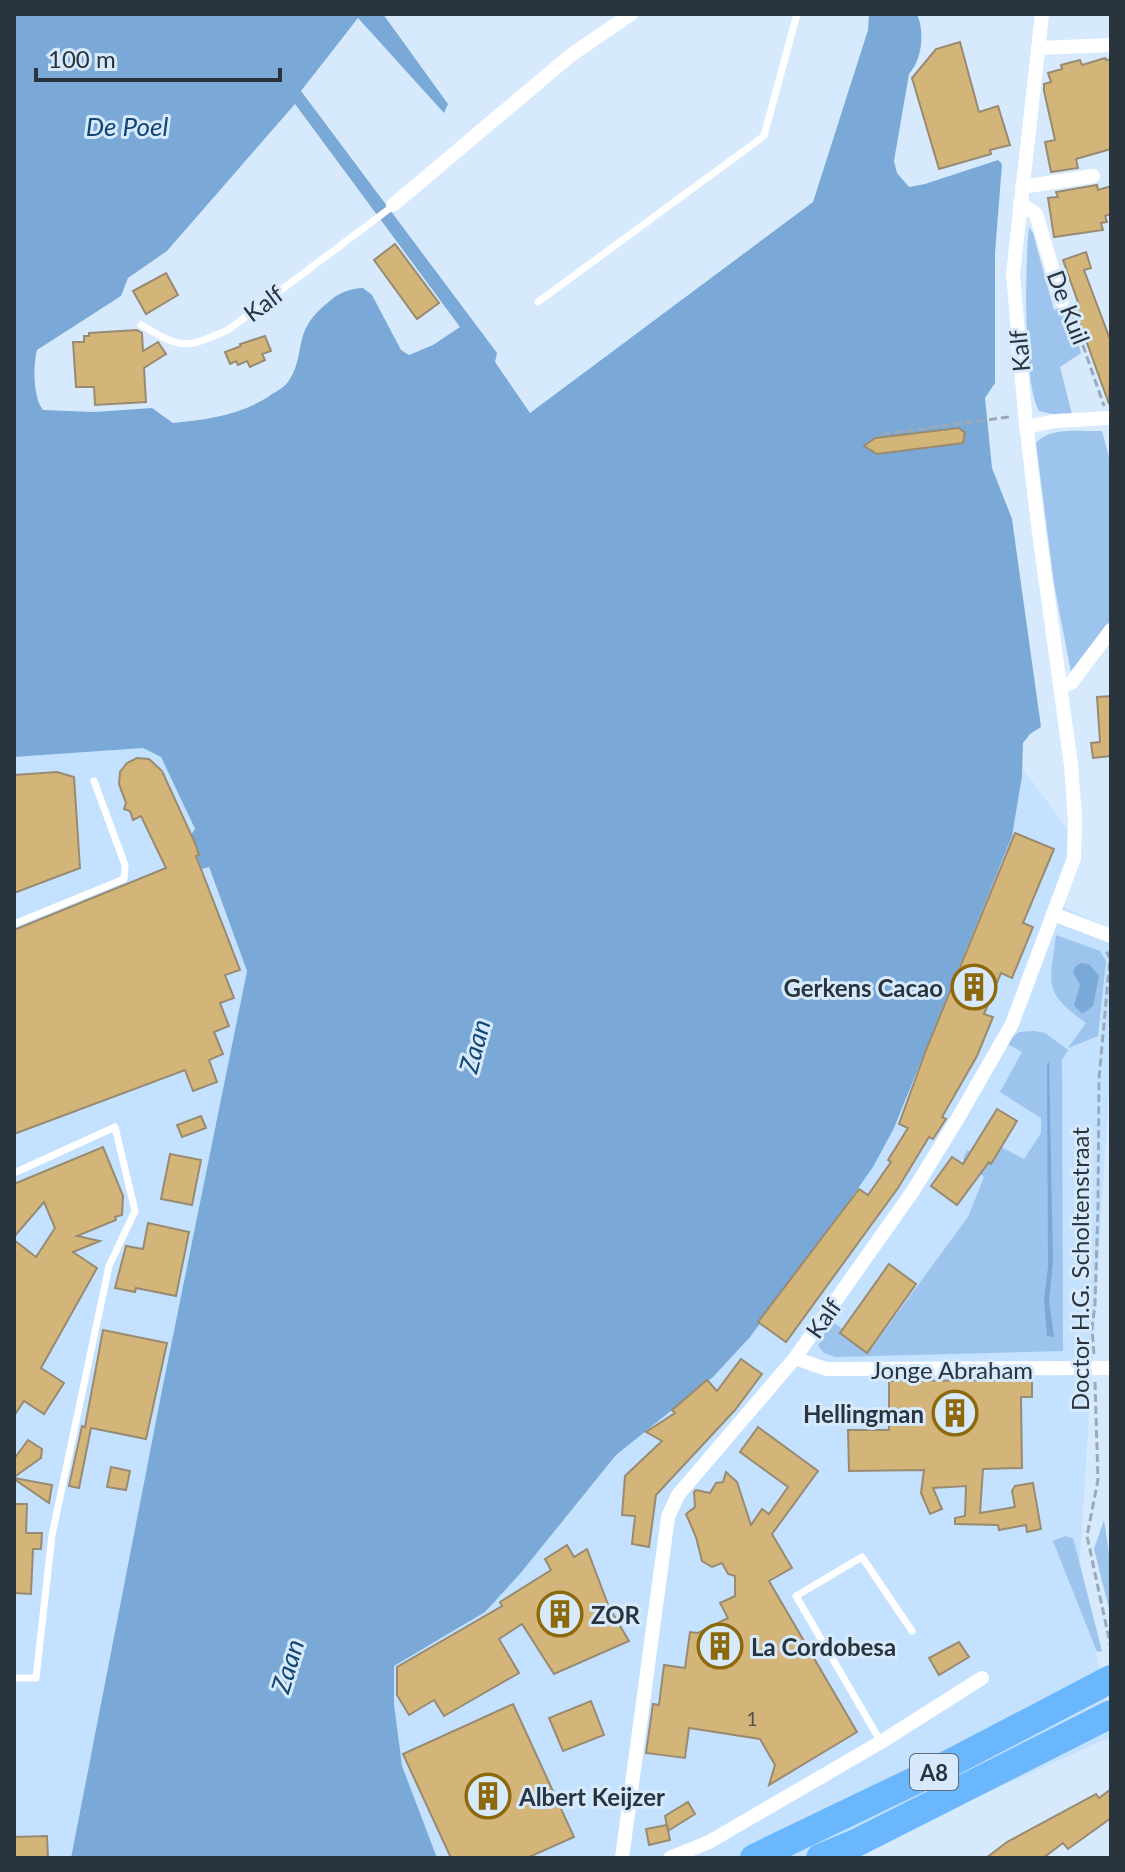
<svg xmlns="http://www.w3.org/2000/svg" width="1125" height="1872" font-family="Lato,sans-serif">
<style>
.built{fill:#c4e2ff}
.green{fill:#9cc4ec}
.water{fill:#7aa9d8;fill-rule:evenodd}
.building{fill:#d3b479;stroke:#998b71;stroke-width:2}
.lines{fill:none;stroke-linecap:round;stroke-linejoin:round}
.path{stroke:#9aaaba;stroke-width:3;stroke-dasharray:8 4;stroke-linecap:butt}
.lane{stroke:#fff;stroke-width:7}
.street{stroke:#fff;stroke-width:14}
.highway{stroke:#6bb7fd;stroke-width:28}
.labels{text-anchor:middle;dominant-baseline:central;stroke-width:6;stroke-linejoin:round;paint-order:stroke}
.number-label{font-size:20px;fill:#54544c}
.shield{fill:#d7eafd;stroke:#5e6b77;stroke-width:2}
.shield-label{font-size:22px;font-weight:bold;fill:#2a343d}
.street-label{font-size:24px;fill:#2a343d;stroke:#d7eafd}
.poi-label{font-size:24px;font-weight:bold;fill:#2a343d;stroke:#d7eafd;text-anchor:start}
.water-label{font-size:26px;font-style:italic;fill:#124773;stroke:#d7eafd}
</style>
<rect width="100%" height="100%" fill="#d7eafd"/>
<g class="built">
<polygon points="143,748 161,757 195,830 203,869 208,867 247,971 162,1390 71,1858 48,1858 46,1836 14,1837 14,757"/>
<polygon points="1024,770 1068,830 1065,907 1111,930 1111,1058 1080,1560 1106,1708 1111,1713 1111,1737 841,1858 413,1858 331,1693 612,1429"/>
</g>
<g class="green">
<path d="M1029,227L1033,233L1054,310L1068,305L1081,353L1060,367L1072,414H1052L1039,411C1023,384 1025,262 1029,227Z"/>
<path d="M1102,431L1111,465V618L1099,642L1072,677L1054,584L1036,443C1050,426 1081,432 1102,431Z"/>
<path d="M1056,935L1100,951L1106,961L1098,1036L1068,1048L1086,1023C1042,991 1050,985 1056,935Z"/>
<polygon points="1034,1031 1045,1033 1068,1050 1062,1060 1063,1351 835,1357 824,1353 818,1346 831,1321 871,1349 968,1217 984,1177 963,1159 967,1150 991,1163 1001,1147 1024,1159 1041,1133 1041,1118 1000,1092 1022,1052 1006,1043 1019,1032"/>
<polygon points="1104,1520 1111,1566 1111,1617 1094,1549"/>
<polygon points="1065,1536 1073,1538 1102,1651 1097,1652 1053,1541"/>
</g>
<g class="water">
<path d="M14,14H383L448,104L444,113L358,18L301,91L497,353L495,362L530,413L813,202L868,30L869,14H917C925,32 922,60 909,74L894,161L897,173L909,187L925,184L998,160L1002,164L995,253V383L985,398L992,468L1012,519L1041,727L1030,734L1023,743L1022,776L1012,836L894,1128L873,1167L823,1238L750,1337L713,1377L616,1455L519,1575L485,1612L394,1666V1704L402,1766L437,1858H71L162,1390L247,971L209,867L202,869L190,836L195,829L161,757L143,748L14,757ZM295,104L460,327L433,345L409,355L401,350L372,295L363,288C346,289 337,294 325,305C291,333 307,355 288,382C283,389 274,392 268,397C237,416 208,419 173,423L152,408L94,412L43,410C33,398 33,365 37,350L121,296L128,278L167,251Z"/>
<polygon points="1081,963 1089,964 1099,976 1093,1006 1082,1014 1074,1005 1080,985 1073,972 1075,967"/>
<polygon points="1049,1062 1053,1262 1049,1301 1054,1337 1047,1336 1044,1301 1048,1267 1047,1065"/>
</g>
<g class="building">
<polygon points="960,42 979,112 998,106 1010,145 990,150 991,154 939,169 912,78 936,49"/>
<polygon points="1105,58 1106,60 1111,59 1111,149 1076,159 1078,168 1051,172 1045,142 1055,140 1044,91 1044,84 1051,82 1048,73 1062,69 1061,65 1080,60 1082,65"/>
<polygon points="1097,185 1098,190 1111,186 1111,214 1105,216 1107,222 1101,223 1103,230 1054,237 1048,198 1058,197 1056,192"/>
<polygon points="395,244 439,303 417,319 374,260"/>
<polygon points="1086,252 1091,268 1084,270 1111,342 1109,404 1074,307 1079,305 1063,260"/>
<polygon points="166,273 178,295 146,314 133,291"/>
<polygon points="137,330 142,333 143,351 158,342 166,354 144,368 146,402 95,405 94,387 76,387 73,342 84,342 84,336 89,336 89,333"/>
<polygon points="265,336 271,351 262,354 265,360 250,367 247,361 238,365 236,361 230,364 225,352 241,346 240,344"/>
<polygon points="959,428 965,433 963,443 877,454 864,446 875,438"/>
<polygon points="1111,696 1111,756 1093,758 1091,743 1100,742 1097,697"/>
<polygon points="137,758 149,759 162,771 195,843 199,855 196,856 240,970 225,975 234,998 220,1003 229,1026 214,1032 223,1054 209,1060 217,1082 193,1091 185,1070 14,1134 14,930 166,868 141,816 133,820 130,811 124,809 126,803 119,784 120,772 127,763"/>
<polygon points="57,772 74,777 80,868 14,893 14,775"/>
<polygon points="1015,833 1054,849 1023,923 1033,927 1012,978 1001,973 984,1014 993,1017 977,1056 942,1117 946,1119 933,1139 929,1137 898,1188 786,1342 758,1322 859,1189 868,1195 891,1162 888,1160 908,1128 899,1124 926,1050"/>
<polygon points="997,1109 1017,1121 991,1164 989,1162 957,1205 931,1186 952,1157 963,1164"/>
<polygon points="201,1116 206,1128 182,1137 177,1125"/>
<polygon points="103,1147 123,1196 122,1215 115,1217 116,1220 77,1236 100,1241 73,1252 97,1268 41,1368 64,1383 44,1414 24,1401 14,1416 14,1240 36,1257 55,1228 44,1202 14,1237 14,1184"/>
<polygon points="170,1154 201,1160 192,1205 161,1199"/>
<polygon points="148,1223 189,1232 176,1296 136,1288 135,1292 115,1288 126,1246 143,1249"/>
<polygon points="889,1264 916,1284 867,1353 840,1333"/>
<polygon points="103,1330 167,1343 146,1439 91,1428 79,1488 69,1486 82,1426 85,1427"/>
<polygon points="741,1359 762,1374 735,1410 656,1495 649,1547 632,1544 635,1516 622,1515 625,1476 662,1441 646,1432 675,1413 672,1410 707,1380 717,1391"/>
<polygon points="1032,1380 1032,1397 1021,1397 1022,1468 983,1469 980,1513 1015,1507 1012,1491 1015,1486 1033,1483 1041,1529 1027,1532 1026,1525 999,1530 998,1525 955,1524 955,1518 965,1516 966,1486 933,1488 942,1509 930,1514 921,1493 924,1470 849,1471 848,1430 889,1430 889,1381"/>
<polygon points="758,1427 818,1471 772,1534 792,1568 769,1581 857,1732 769,1785 775,1765 760,1739 689,1728 685,1758 646,1753 653,1704 659,1705 664,1665 685,1668 690,1632 698,1633 728,1618 720,1603 735,1596 735,1576 728,1574 722,1563 712,1567 702,1561 696,1537 686,1514 695,1507 694,1492 696,1490 710,1493 716,1483 723,1482 726,1472 737,1482 751,1525 762,1509 769,1514 788,1487 740,1452"/>
<polygon points="28,1440 42,1449 41,1458 14,1477 14,1459"/>
<polygon points="111,1467 130,1471 126,1490 107,1487"/>
<polygon points="14,1478 52,1485 49,1503 14,1479"/>
<polygon points="14,1504 27,1504 26,1533 42,1533 41,1549 33,1549 31,1594 14,1593"/>
<polygon points="567,1545 574,1557 587,1549 609,1607 629,1641 554,1674 522,1624 499,1639 519,1673 444,1716 434,1700 409,1715 397,1695 397,1667 502,1606 500,1602 551,1570 545,1559"/>
<polygon points="959,1642 969,1657 939,1675 929,1658"/>
<polygon points="591,1701 604,1735 563,1751 549,1718"/>
<polygon points="513,1704 574,1837 527,1858 451,1858 403,1754"/>
<polygon points="1111,1789 1111,1818 1068,1849 1063,1843 1043,1858 986,1858 1007,1842 1096,1794 1099,1798"/>
<polygon points="688,1802 695,1814 668,1831 665,1816"/>
<polygon points="667,1825 670,1840 649,1845 646,1829"/>
<polygon points="47,1836 48,1858 14,1858 14,1837"/>
</g>
<g class="lines">
<g class="path">
<polyline points="1071,311 1104,406"/>
<polyline points="882,434 1009,417"/>
<polyline points="1094,1354 1092,1328 1095,1305 1098,1206 1099,1079 1110,958 1106,951"/>
<polyline points="1095,1382 1098,1480 1087,1536 1111,1648"/>
</g>
<g class="lane">
<polyline points="538,302 764,136 797,14"/>
<path d="M141,325C182,349 184,349 228,330L393,206"/>
<polyline points="14,924 124,879 125,865 94,781"/>
<polyline points="14,1173 115,1127 135,1211 109,1266 52,1535 36,1678 14,1678"/>
<polyline points="881,1742 796,1596 862,1557 912,1631"/>
</g>
<g class="street">
<polyline points="1038,48 1111,45"/>
<polyline points="1022,187 1093,176"/>
<polyline points="1020,203 1036,214 1062,301"/>
<polyline points="393,205 571,55 631,14"/>
<polyline points="1026,427 1055,421 1111,418"/>
<polyline points="1061,686 1071,683 1111,630"/>
<polyline points="1053,914 1111,936"/>
<polyline points="795,1358 826,1369 1111,1368"/>
<polyline points="622,1858 668,1517 678,1495 795,1358 913,1191 958,1118 1012,1024 1074,858 1075,819 1071,765 1038,525 1025,414 1013,274 1042,14"/>
<polyline points="670,1858 709,1842 881,1742 982,1678"/>
</g>
<g class="highway">
<polyline points="754,1858 937,1770 1111,1679"/>
<polyline points="820,1858 856,1843 1111,1714"/>
</g>
</g>
<defs>
<g id="building-ring" transform="scale(2.3)"><circle r="9.5" fill="#d7eafd" stroke="#8d690b" stroke-width="1.5"/><path d="M-4-6H4V6H1V3H-1V6H-4ZM-2.5-4.3h1.7v1.8h-1.7ZM.8-4.3h1.7v1.8H.8ZM-2.5-1h1.7V.8h-1.7ZM.8-1h1.7V.8H.8Z" fill="#8d690b"/></g>
</defs>
<g fill-rule="evenodd">
<use href="#building-ring" x="974" y="987"/>
<use href="#building-ring" x="955" y="1413"/>
<use href="#building-ring" x="560" y="1614"/>
<use href="#building-ring" x="720" y="1646"/>
<use href="#building-ring" x="488" y="1796"/>
</g>
<g class="labels">
<g class="number-label">
<text x="752" y="1718">1</text>
</g>
<rect class="shield" x="910" y="1754" width="48" height="36" rx="6"/>
<g class="shield-label">
<text x="934" y="1772">A8</text>
</g>
<g class="street-label">
<text transform="translate(263 303) rotate(-37)">Kalf</text>
<text transform="translate(1069 307) rotate(69)">De Kuil</text>
<text transform="translate(1019 351) rotate(-95)">Kalf</text>
<text transform="translate(1079 1269) rotate(-90)">Doctor H.G. Scholtenstraat</text>
<text transform="translate(823 1318) rotate(-55)">Kalf</text>
<text x="952" y="1369">Jonge Abraham</text>
</g>
<g class="poi-label">
<text x="943" y="987" text-anchor="end">Gerkens Cacao</text>
<text x="924" y="1413" text-anchor="end">Hellingman</text>
<text x="591" y="1614">ZOR</text>
<text x="751" y="1646">La Cordobesa</text>
<text x="519" y="1796">Albert Keijzer</text>
</g>
<g class="water-label">
<text x="127" y="126">De Poel</text>
<text transform="translate(474 1046) rotate(-75)">Zaan</text>
<text transform="translate(287 1666) rotate(-73)">Zaan</text>
</g>
</g>
<rect width="1125" height="1872" fill="none" stroke="#2a343d" stroke-width="32"/>
<path d="M36 68v12h244v-12" fill="none" stroke="#2a343d" stroke-width="4"/>
<text x="48" y="68" font-size="24" fill="#2a343d" stroke="#d7eafd" stroke-width="6" paint-order="stroke">100 m</text>
</svg>
